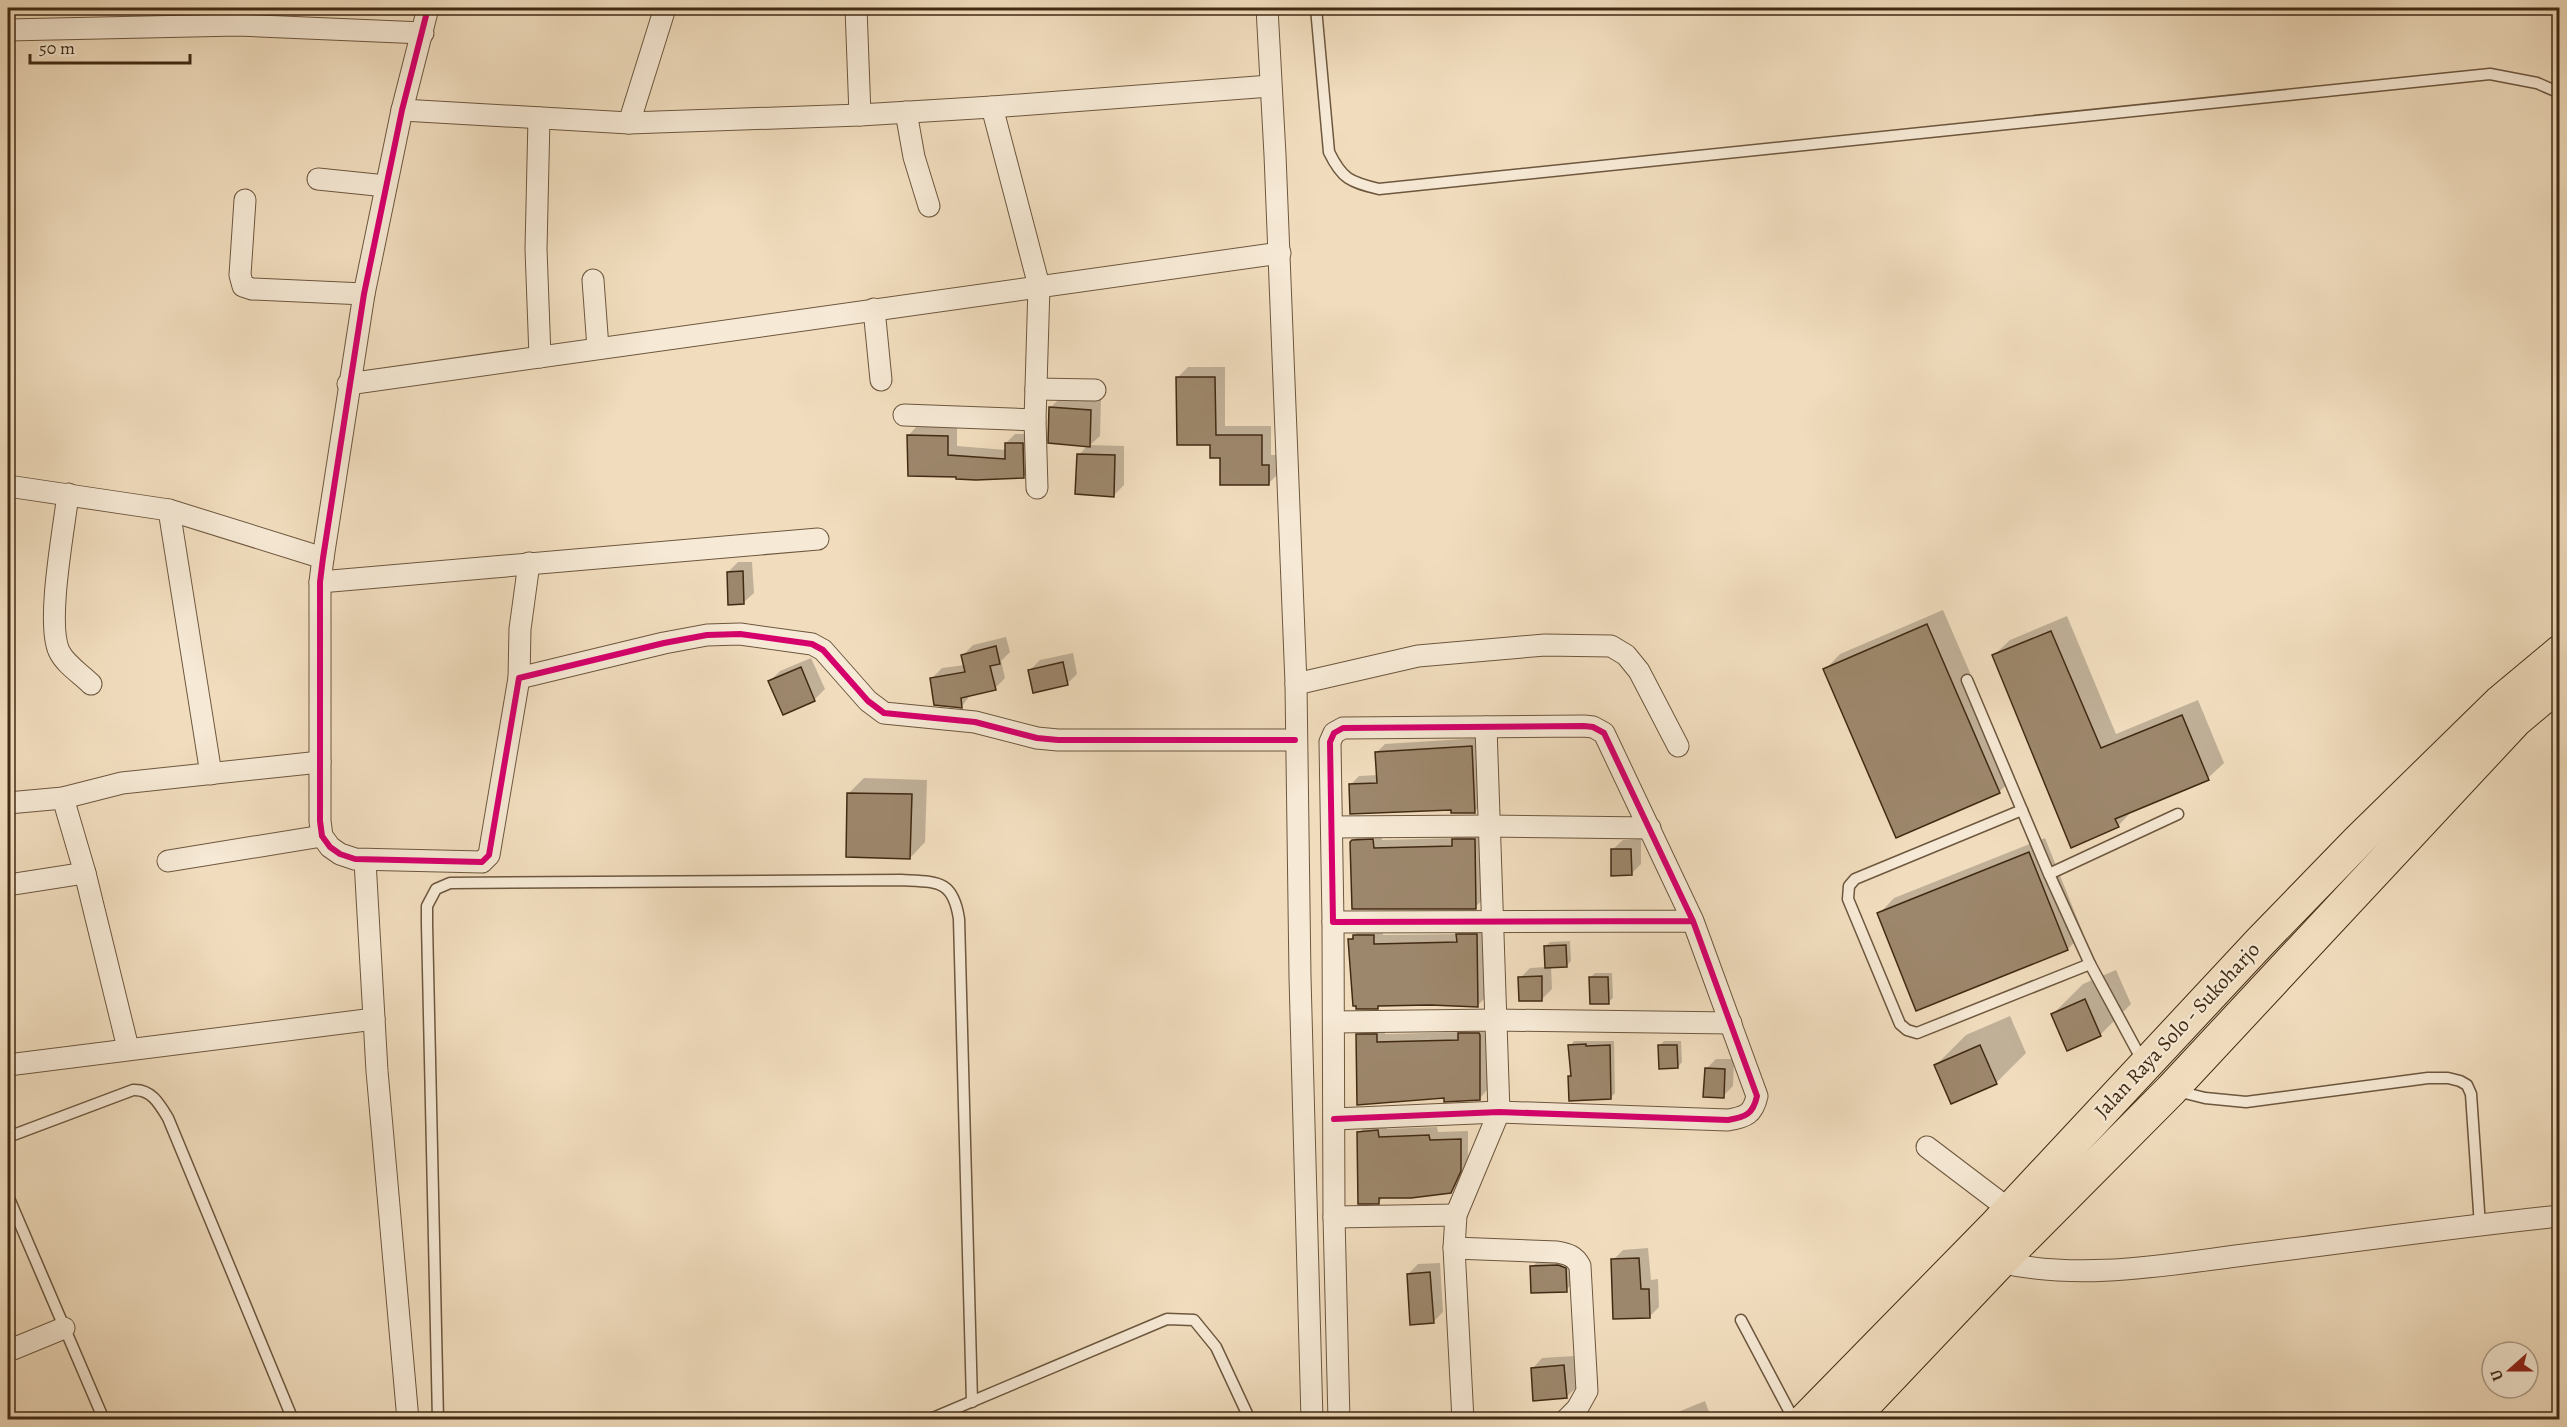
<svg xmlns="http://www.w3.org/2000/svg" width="2567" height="1427" font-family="Alegreya,serif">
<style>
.shadow{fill:#0003}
.building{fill:#9d876c;stroke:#412a13;stroke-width:1.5}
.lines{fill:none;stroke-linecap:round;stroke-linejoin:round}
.lane-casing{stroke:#6d573e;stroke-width:13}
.street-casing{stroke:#6d573e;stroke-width:23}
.primary-casing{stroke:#412a13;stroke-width:35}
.lane{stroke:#f6e9d5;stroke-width:10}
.street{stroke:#f6e9d5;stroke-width:21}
.primary{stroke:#f1ddbe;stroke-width:33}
.cycleway-casing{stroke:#f6e9d5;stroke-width:10}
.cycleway{stroke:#d6006c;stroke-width:6}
.labels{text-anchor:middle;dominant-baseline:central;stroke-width:4.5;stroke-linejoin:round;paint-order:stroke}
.street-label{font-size:21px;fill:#412a13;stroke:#f6e9d5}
</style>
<rect width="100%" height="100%" fill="#f1ddbe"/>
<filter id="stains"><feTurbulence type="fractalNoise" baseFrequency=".00333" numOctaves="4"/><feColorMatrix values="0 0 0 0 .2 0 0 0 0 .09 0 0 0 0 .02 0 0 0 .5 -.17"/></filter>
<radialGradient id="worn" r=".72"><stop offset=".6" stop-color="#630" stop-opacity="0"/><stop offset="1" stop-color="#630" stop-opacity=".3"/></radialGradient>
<g class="shadow">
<polygon points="1188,367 1225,367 1225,426 1271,426 1271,455 1278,455 1278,474 1268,484 1222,457 1211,443 1178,377"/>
<polygon points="1060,398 1101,400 1100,436 1090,445 1124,446 1124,485 1114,495 1079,455 1088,445 1050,408"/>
<polygon points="917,426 957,428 957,446 1006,450 1006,443 1015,434 1032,434 1032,467 1023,477 909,474 908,436"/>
<polygon points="738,562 752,562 754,593 743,603 728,572"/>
<polygon points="1943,610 2015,777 1999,792 1825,670 1840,654"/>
<polygon points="2067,616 2116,734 2198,700 2224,763 2208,778 2133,810 2118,826 1994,655 2010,640"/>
<polygon points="1006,637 1010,652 1001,661 1005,678 995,688 971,694 962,706 931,679 942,668 965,665 963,655 973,645"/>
<polygon points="1073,653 1077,674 1067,684 1030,670 1040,660"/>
<polygon points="811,658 825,689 815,699 783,713 770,681 780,671"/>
<polygon points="1480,738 1483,803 1474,812 1350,785 1359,776 1378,775 1376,753 1385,744"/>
<polygon points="864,778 927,780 925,842 910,858 849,793"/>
<polygon points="1362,831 1382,831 1382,840 1455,838 1462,831 1483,831 1484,899 1475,907 1353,841"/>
<polygon points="2045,838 2083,933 2068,949 1917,1009 1879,914 1894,898"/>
<polygon points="1641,839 1641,864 1631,874 1612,850 1623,840"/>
<polygon points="1363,926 1382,926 1383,935 1459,934 1467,926 1485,926 1486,997 1477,1006 1430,1003 1380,1004 1377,1007 1350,940"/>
<polygon points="1570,941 1571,961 1567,965 1551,966 1552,989 1542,999 1520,978 1530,968 1546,967 1545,947 1550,942"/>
<polygon points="2116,970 2131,1004 2100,1035 2068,1049 2053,1014 2083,984"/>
<polygon points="1595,973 1612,973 1613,998 1608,1002 1590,978"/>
<polygon points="2010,1016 2026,1053 1996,1083 1936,1065 1966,1035"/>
<polygon points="1468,1026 1487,1027 1487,1090 1479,1099 1445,1096 1358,1035 1366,1027 1385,1027 1385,1034 1461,1032"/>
<polygon points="1574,1041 1614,1041 1615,1093 1610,1098 1569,1077 1572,1074 1570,1046"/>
<polygon points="1664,1041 1681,1041 1682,1062 1678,1067 1659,1046"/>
<polygon points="1716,1059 1734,1059 1733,1086 1723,1096 1706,1069"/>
<polygon points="1386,1122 1387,1129 1437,1127 1438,1132 1468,1131 1468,1161 1459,1183 1451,1191 1384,1196 1379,1202 1360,1132 1368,1124"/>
<polygon points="1648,1248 1651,1280 1658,1279 1659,1307 1649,1317 1613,1260 1623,1250"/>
<polygon points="1568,1256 1576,1280 1566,1290 1532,1267 1542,1257"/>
<polygon points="1440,1263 1443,1312 1433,1322 1408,1274 1418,1264"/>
<polygon points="1574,1356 1577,1387 1566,1397 1532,1369 1542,1358"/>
<polygon points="1705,1401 1712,1420 1661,1420 1663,1418"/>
<polygon points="1445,1415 1445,1420 1420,1420 1423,1417"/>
</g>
<g class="building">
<polygon points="1176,377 1215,377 1216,435 1262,435 1262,465 1269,465 1269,485 1220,485 1220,458 1210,458 1210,445 1177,445"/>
<polygon points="1049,407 1091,410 1090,447 1048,443"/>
<polygon points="907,435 948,436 948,455 1005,459 1005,443 1023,443 1024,478 976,480 956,479 956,477 908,476"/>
<polygon points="1077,454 1115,455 1114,497 1075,494"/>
<polygon points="743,571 744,604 728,605 727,572"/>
<polygon points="1927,624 2000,793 1896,838 1823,669"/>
<polygon points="2051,631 2101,748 2182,715 2209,780 2115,819 2119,827 2071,848 1992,655"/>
<polygon points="996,646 1000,664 990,666 996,690 961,698 962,708 934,705 930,678 965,672 961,655"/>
<polygon points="1063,662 1068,685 1033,693 1028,670"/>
<polygon points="801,667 815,701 783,715 768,681"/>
<polygon points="1472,746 1475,813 1451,813 1451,810 1350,814 1349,784 1377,783 1375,752"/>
<polygon points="847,793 912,794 910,859 846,857"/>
<polygon points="1373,839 1374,848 1452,846 1452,839 1475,839 1476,909 1352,909 1350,842 1352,840"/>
<polygon points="1611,849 1631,849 1632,875 1611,876"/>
<polygon points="2029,852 2068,950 1916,1011 1877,913"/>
<polygon points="1456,934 1477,934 1478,1007 1430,1005 1378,1006 1378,1009 1356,1009 1356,1006 1353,1006 1348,939 1353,939 1353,935 1374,935 1374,944 1457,942"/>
<polygon points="1566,945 1567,967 1545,968 1544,946"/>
<polygon points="1542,976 1542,1001 1519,1001 1518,977"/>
<polygon points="1589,977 1608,977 1609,1004 1590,1004"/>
<polygon points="2085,999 2101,1036 2067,1051 2051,1014"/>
<polygon points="1458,1033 1479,1033 1480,1035 1480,1100 1444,1102 1444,1098 1357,1105 1356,1034 1377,1034 1377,1042 1458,1040"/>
<polygon points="1586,1044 1586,1046 1610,1045 1611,1099 1569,1101 1568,1076 1571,1076 1568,1045"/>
<polygon points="1658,1045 1677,1045 1678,1068 1659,1069"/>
<polygon points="1980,1045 1997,1084 1951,1104 1934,1065"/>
<polygon points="1705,1068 1725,1069 1724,1098 1703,1097"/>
<polygon points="1378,1130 1379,1137 1429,1135 1430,1140 1461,1139 1461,1171 1451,1193 1411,1198 1379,1198 1379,1204 1358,1204 1357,1132"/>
<polygon points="1639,1258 1641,1289 1649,1289 1650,1318 1613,1319 1611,1259"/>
<polygon points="1558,1265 1566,1268 1567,1292 1531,1293 1530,1266"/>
<polygon points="1430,1272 1434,1323 1410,1325 1407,1274"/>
<polygon points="1564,1365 1567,1398 1533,1401 1531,1368"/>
</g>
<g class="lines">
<g class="lane-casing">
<g id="lane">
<path d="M1316,8L1329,152C1342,179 1350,182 1379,189L2490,74L2537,83L2560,93"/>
<polyline points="1967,680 2049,874 2090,964 2143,1062"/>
<polyline points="2022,810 1855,879 1849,886 1848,899 1900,1024 1907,1030 1917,1033 2090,964"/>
<polyline points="2049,874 2178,814"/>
<polyline points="2177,1091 2205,1098 2246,1102 2428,1078 2448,1078 2460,1081 2467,1085 2471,1094 2480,1226"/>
<path d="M8,1137L133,1090C151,1089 159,1103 168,1118L293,1420"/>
<polyline points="8,1196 104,1420"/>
<polyline points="1741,1320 1794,1420"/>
<path d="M438,1420L427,924V906L436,889L450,883L901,880C937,882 953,879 959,919L972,1402"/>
<polyline points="928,1420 1167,1319 1194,1320 1216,1347 1250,1420"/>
</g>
</g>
<g class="street-casing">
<g id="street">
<polyline points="428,8 402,110 364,294 323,558 320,582 320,821 322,836 330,847 340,854 355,859 482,862 489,855 519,678 664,643 707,635 740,634 812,644 823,650 868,701 884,713 975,722 1037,738 1058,740 1295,740"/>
<polyline points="856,8 860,115"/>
<polyline points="1267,8 1275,155 1296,684 1300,977 1312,1420"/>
<polyline points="8,30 238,25 423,33"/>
<polyline points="992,107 1039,286 1035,420 1037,488"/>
<polyline points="402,110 629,123 860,115 992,107 1270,86"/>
<polyline points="906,112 914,157 929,206"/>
<polyline points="539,118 536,249 540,357"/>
<polyline points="629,123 665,8"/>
<polyline points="318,179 386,186"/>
<polyline points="245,200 240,275 243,286 252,289 364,294"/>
<polyline points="593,280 598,348"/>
<polyline points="874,309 881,380"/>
<polyline points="348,384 1280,253"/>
<polyline points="1036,389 1095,390"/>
<polyline points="904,415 1035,420"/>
<polyline points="8,486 169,510 323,558"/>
<path d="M68,494C64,529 46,622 59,651C65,664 81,674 91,684"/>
<polyline points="169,510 211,774"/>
<polyline points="320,582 818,539"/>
<polyline points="519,678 520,629 529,563"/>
<polyline points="1296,684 1418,656 1545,645 1611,646 1626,655 1639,671 1678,746"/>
<polyline points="63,798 85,873 128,1048"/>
<polyline points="8,803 63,798 122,783 320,762"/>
<polyline points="1332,827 1488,826 1650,828"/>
<polyline points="168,861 322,836"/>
<polyline points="365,861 377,1071 408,1420"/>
<polyline points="8,885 85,873"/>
<polyline points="1333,922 1334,1217 1339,1420"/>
<polyline points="1334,1022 1495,1020 1731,1023"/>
<polyline points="8,1065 374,1019"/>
<path d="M1334,1119L1499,1112L1728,1120C1746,1117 1753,1114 1757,1096L1693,921L1604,733L1593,727L1584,726L1343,728L1334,733L1330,742L1333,922L1693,921"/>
<polyline points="1927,1147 2010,1210"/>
<polyline points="1334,1217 1456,1215"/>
<path d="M1454,1248L1557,1252C1568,1254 1575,1256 1580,1266L1587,1391L1577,1409L1566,1420"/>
<path d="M2000,1262C2080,1281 2164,1265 2244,1255C2349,1242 2454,1227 2560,1216"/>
<polyline points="8,1351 64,1328"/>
<polyline points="1463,1420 1454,1248 1456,1215 1499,1112 1486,727"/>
</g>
</g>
<g class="primary-casing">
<g id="primary">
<polyline points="1805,1420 1996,1225 2260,942 2359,840 2499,703 2560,652"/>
<polyline points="1850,1420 2000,1262 2171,1090 2516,720 2560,683"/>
</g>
</g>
<use href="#lane" class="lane"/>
<use href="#street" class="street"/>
<use href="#primary" class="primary"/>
<g class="cycleway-casing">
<g id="cycleway">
<polyline points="428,8 402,110 364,294 323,558 320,582 320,821 322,836 330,847 340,854 355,859 482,862 489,855 519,678 664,643 707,635 740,634 812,644 823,650 868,701 884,713 975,722 1037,738 1058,740 1295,740"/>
<path d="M1334,1119L1499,1112L1728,1120C1746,1117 1753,1114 1757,1096L1693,921L1604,733L1593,727L1584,726L1343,728L1334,733L1330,742L1333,922L1693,921"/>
</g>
</g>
<use href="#cycleway" class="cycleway"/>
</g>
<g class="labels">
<g class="street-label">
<text transform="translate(2177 1030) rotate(-47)">Jalan Raya Solo - Sukoharjo</text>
</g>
</g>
<rect width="2567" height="1427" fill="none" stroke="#f1ddbe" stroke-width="30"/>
<rect x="9" y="9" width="2549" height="1409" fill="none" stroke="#412a13" stroke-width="3"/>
<rect x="15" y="15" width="2537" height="1397" fill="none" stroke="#412a13" stroke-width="1.5"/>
<g transform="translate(2510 1370) rotate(249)"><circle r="28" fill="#f6e9d5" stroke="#ae9d87" stroke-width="1.5"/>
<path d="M0-4.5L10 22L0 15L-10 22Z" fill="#8f2418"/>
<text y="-9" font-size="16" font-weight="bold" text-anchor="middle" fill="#412a13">U</text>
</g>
<path d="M30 54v9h160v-9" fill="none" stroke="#412a13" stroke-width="3"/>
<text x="39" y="54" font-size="18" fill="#412a13" stroke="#f6e9d5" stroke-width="4.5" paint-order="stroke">50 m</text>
<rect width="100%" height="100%" filter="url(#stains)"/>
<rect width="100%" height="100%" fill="url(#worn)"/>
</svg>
